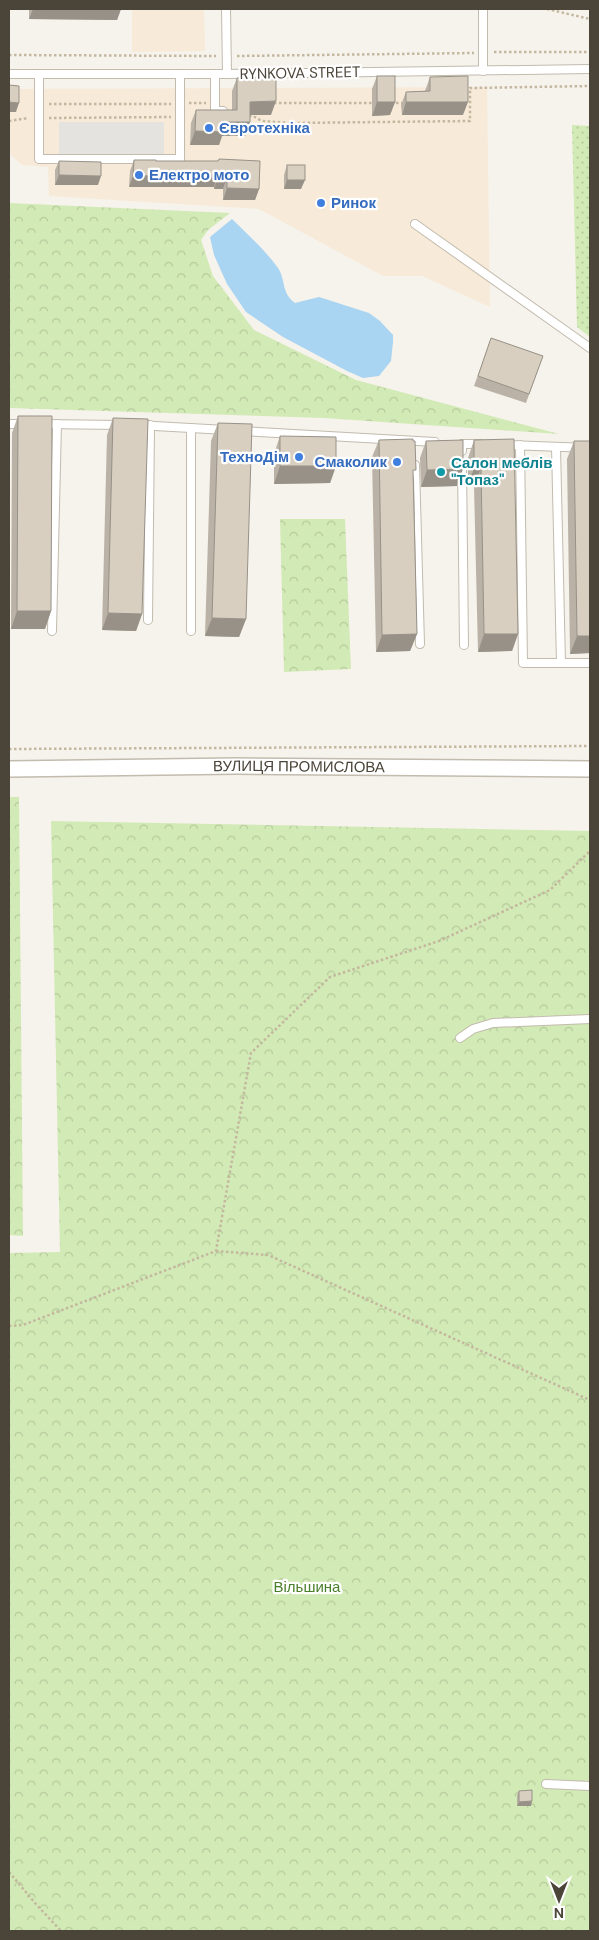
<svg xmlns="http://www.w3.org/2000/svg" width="599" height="1940" font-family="'DM Sans',sans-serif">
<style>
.commercial{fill:#f7ead8}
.grass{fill:url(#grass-dots)}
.forest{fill:url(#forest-crowns)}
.parking{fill:#e5e3e0}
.water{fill:#a9d4f2}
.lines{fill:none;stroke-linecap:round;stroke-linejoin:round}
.service-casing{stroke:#c2bbae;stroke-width:10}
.minor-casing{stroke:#c2bbae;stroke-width:18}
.path{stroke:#c4b79f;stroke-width:2.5;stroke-dasharray:2.5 2.5;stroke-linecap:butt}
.service{stroke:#fff;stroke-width:8}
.minor{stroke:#fff;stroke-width:15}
.wall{fill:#bab2a6}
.shaded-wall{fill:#979187}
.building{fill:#d8cfc1;stroke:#979187}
.shop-dot{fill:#3f7fe0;stroke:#fff;stroke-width:2}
.culture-dot{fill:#0f9aa8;stroke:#fff;stroke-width:2}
.labels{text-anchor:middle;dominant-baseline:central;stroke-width:4.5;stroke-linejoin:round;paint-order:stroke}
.street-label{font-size:15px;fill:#4b4439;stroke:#fff}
.shop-label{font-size:15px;font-weight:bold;fill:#366cbe;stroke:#fff;text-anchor:start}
.culture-label{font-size:15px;font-weight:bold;fill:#0d838f;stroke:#fff;text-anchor:start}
.park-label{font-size:15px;fill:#4a7f2a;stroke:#fff}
</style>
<defs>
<pattern id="grass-dots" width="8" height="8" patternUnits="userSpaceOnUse" patternTransform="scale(1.25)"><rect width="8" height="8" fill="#d2eab5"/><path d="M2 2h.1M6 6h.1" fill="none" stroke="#b6ca9c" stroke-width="1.8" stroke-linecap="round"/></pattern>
<pattern id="forest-crowns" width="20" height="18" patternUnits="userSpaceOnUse" patternTransform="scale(1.25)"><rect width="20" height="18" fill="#d2eab5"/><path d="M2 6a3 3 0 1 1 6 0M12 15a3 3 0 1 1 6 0" fill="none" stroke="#b6ca9c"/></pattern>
</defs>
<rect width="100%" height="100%" fill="#f6f3ec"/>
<g class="commercial">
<polygon points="132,9 204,9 205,51 132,52"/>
<polygon points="487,87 490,307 422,276 383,276 259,209 49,196 48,167 22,165 11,155 9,148 9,89"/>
</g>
<polygon class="grass" points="572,125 590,126 590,337 577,327"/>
<g class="forest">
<polygon points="9,203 230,213 208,230 201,240 213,276 254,330 356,380 559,434 324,418 9,408"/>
<polygon points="280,519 345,519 351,669 284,672"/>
<polygon points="9,797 19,797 23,1236 9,1235"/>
<polygon points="51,821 590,831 590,1931 9,1931 9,1253 60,1252"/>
</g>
<rect class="parking" x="59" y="122" width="105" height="34"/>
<path class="water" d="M232,219C248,235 265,250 278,268C286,280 281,293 295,303L319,297L369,313L380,321L393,335V342L391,361L379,376L363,378L347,371L283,337L246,312L227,284L214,255L210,237Z"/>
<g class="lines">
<g class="service-casing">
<g id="service">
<polyline points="226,9 227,74"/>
<polyline points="483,9 483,71"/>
<polyline points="9,74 227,74 590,69"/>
<polyline points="39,74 39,159 180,159 180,74"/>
<polyline points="215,74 215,111 223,111"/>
<polyline points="415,224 590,348"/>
<polyline points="9,424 23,424"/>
<polyline points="42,424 121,425"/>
<polyline points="137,425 226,430"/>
<polyline points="191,428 191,631"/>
<polyline points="242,431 435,442"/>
<polyline points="505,445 590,448"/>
<polyline points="520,445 523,663 590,663"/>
<polyline points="556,447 561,663"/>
<polyline points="462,451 462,444 481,444"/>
<polyline points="462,463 464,645"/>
<polyline points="415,465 420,644"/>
<polyline points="148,620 150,425"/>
<polyline points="52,631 57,424"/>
<polyline points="460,1038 473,1029 493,1023 590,1019"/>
<polyline points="546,1784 590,1786"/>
</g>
</g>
<g class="minor-casing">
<g id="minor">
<path id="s1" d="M9,769L237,766L590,769"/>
</g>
</g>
<g class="path">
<polyline points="547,9 590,19"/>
<polyline points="494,52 590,52"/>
<polyline points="9,55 216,56"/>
<polyline points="237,56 474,53"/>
<polyline points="189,103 206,103"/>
<polyline points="274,103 373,103"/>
<polyline points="391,103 403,103"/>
<polyline points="49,104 171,104"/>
<polyline points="249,116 253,116 262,121 292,123 470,121 470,88 590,86"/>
<polyline points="49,118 171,117"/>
<polyline points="9,121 28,118"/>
<polyline points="9,749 590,746"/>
<polyline points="216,1251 268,1255 590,1400"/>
<polyline points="9,1326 23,1325 216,1251 251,1053 330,977 439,941 550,890 590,851"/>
<polyline points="9,1872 35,1903 61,1931"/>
</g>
<use href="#service" class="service"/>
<use href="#minor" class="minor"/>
</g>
<g class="wall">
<polygon points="29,9 121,9 117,20 29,19"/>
<polygon points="377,76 395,102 390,115 372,116 372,89"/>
<polygon points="430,77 463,115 402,115 401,105 406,92 425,91"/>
<polygon points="237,78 271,115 250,115 250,122 245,136 222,136 219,145 190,145 191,123 196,110 232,110 232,91"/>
<polygon points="219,159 259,189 255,200 223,200 223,189 214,189 214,187 129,187 130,171 134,160 156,161 218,161"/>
<polygon points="59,161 98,185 55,185 55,170"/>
<polygon points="287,165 301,189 284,189 284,175"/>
<polygon points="491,338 543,356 526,403 474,386"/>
<polygon points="18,416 51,611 45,629 11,629 12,433"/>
<polygon points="113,418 142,614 136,631 102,630 107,435"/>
<polygon points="218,423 246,619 239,637 205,636 211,441"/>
<polygon points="280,436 336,466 330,483 274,484 274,454"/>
<polygon points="379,440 414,477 417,634 410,651 376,652 372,457"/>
<polygon points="474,440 518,634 512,651 478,652 474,486 468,486 468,458"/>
<polygon points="426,441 457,486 421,487 420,458"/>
<polygon points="574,441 590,653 570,654 567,459"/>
<polygon points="519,1791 531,1806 517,1806 517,1795"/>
</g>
<g class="shaded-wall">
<polygon points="33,9 121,9 117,20 29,19"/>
<polygon points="276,101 271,115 245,115 250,102"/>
<polygon points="9,102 19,103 16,112 9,112"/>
<polygon points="377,102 395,102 390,115 372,116"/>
<polygon points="406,102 468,102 463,115 402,115"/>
<polygon points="224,122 250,122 245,136 222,136 219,145 190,145 195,131"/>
<polygon points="59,175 101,176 98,185 55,185"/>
<polygon points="218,175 214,187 129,187 133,176"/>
<polygon points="218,177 227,177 223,189 214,189"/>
<polygon points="287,180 305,180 301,189 284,189"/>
<polygon points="227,188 259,189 255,200 223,200"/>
<polygon points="280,466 336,466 330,483 274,484"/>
<polygon points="474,468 481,468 474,486 468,486"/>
<polygon points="463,469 457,486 421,487 427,470"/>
<polygon points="17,611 51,611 45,629 11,629"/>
<polygon points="108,613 142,614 136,631 102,630"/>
<polygon points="212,618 246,619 239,637 205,636"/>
<polygon points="417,634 410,651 376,652 382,635"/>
<polygon points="484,634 518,634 512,651 478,652"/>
<polygon points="577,636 590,636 590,653 570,654"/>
<polygon points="532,1801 531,1806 517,1806 519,1802"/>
</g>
<g class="building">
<rect x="377" y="76" width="18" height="26"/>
<polygon points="468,76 468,102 406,102 406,92 430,91 430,77"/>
<polygon points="276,77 276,101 250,102 250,122 224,122 224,132 195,131 196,110 237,110 237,78"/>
<polygon points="9,85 19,86 19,103 9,102"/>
<polygon points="219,159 260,161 259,189 227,188 227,177 218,177 218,175 133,176 134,160 156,160 156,161 218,161"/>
<polygon points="59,161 101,162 101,176 59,175"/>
<rect x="287" y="165" width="18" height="15"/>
<polygon points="491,338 543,356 529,394 478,376"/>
<polygon points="18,416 52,416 51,611 17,611"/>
<polygon points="113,418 148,419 142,614 108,613"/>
<polygon points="218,423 252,424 246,619 212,618"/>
<polygon points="280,436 336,437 336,466 280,466"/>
<polygon points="413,439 413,441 415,441 416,470 413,470 417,634 382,635 379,440"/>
<polygon points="514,439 518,634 484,634 481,468 474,468 474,440"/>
<polygon points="463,440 463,469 427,470 426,441"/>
<polygon points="574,441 590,441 590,636 577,636"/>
<polygon points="532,1790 532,1801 519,1802 519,1791"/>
</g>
<g class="shop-dot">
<circle cx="209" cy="128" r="5"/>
<circle cx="139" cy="175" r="5"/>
<circle cx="321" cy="203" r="5"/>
<circle cx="299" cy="457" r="5"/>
<circle cx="397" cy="462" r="5"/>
</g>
<circle class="culture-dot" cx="441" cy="472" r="5"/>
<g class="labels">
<g class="street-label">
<text transform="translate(300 73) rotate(-1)">RYNKOVA STREET</text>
<text stroke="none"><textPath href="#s1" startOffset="290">ВУЛИЦЯ ПРОМИСЛОВА</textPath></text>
</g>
<g class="shop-label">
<text x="219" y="128">Євротехніка</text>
<text x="149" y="175">Електро мото</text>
<text x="331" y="203">Ринок</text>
<text x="289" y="457" text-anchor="end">ТехноДім</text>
<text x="387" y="462" text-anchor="end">Смаколик</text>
</g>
<g class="culture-label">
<text x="451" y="463">Салон меблів<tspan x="451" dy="17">"Топаз"</tspan></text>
</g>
<g class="park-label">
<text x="307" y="1587">Вільшина</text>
</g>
</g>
<rect width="599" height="1940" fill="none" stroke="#4b4439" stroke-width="20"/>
<g transform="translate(559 1900) rotate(180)" stroke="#ffffff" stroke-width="4" paint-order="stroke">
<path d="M0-4L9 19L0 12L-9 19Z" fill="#4b4439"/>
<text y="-8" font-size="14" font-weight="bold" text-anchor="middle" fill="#4b4439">N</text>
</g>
</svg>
